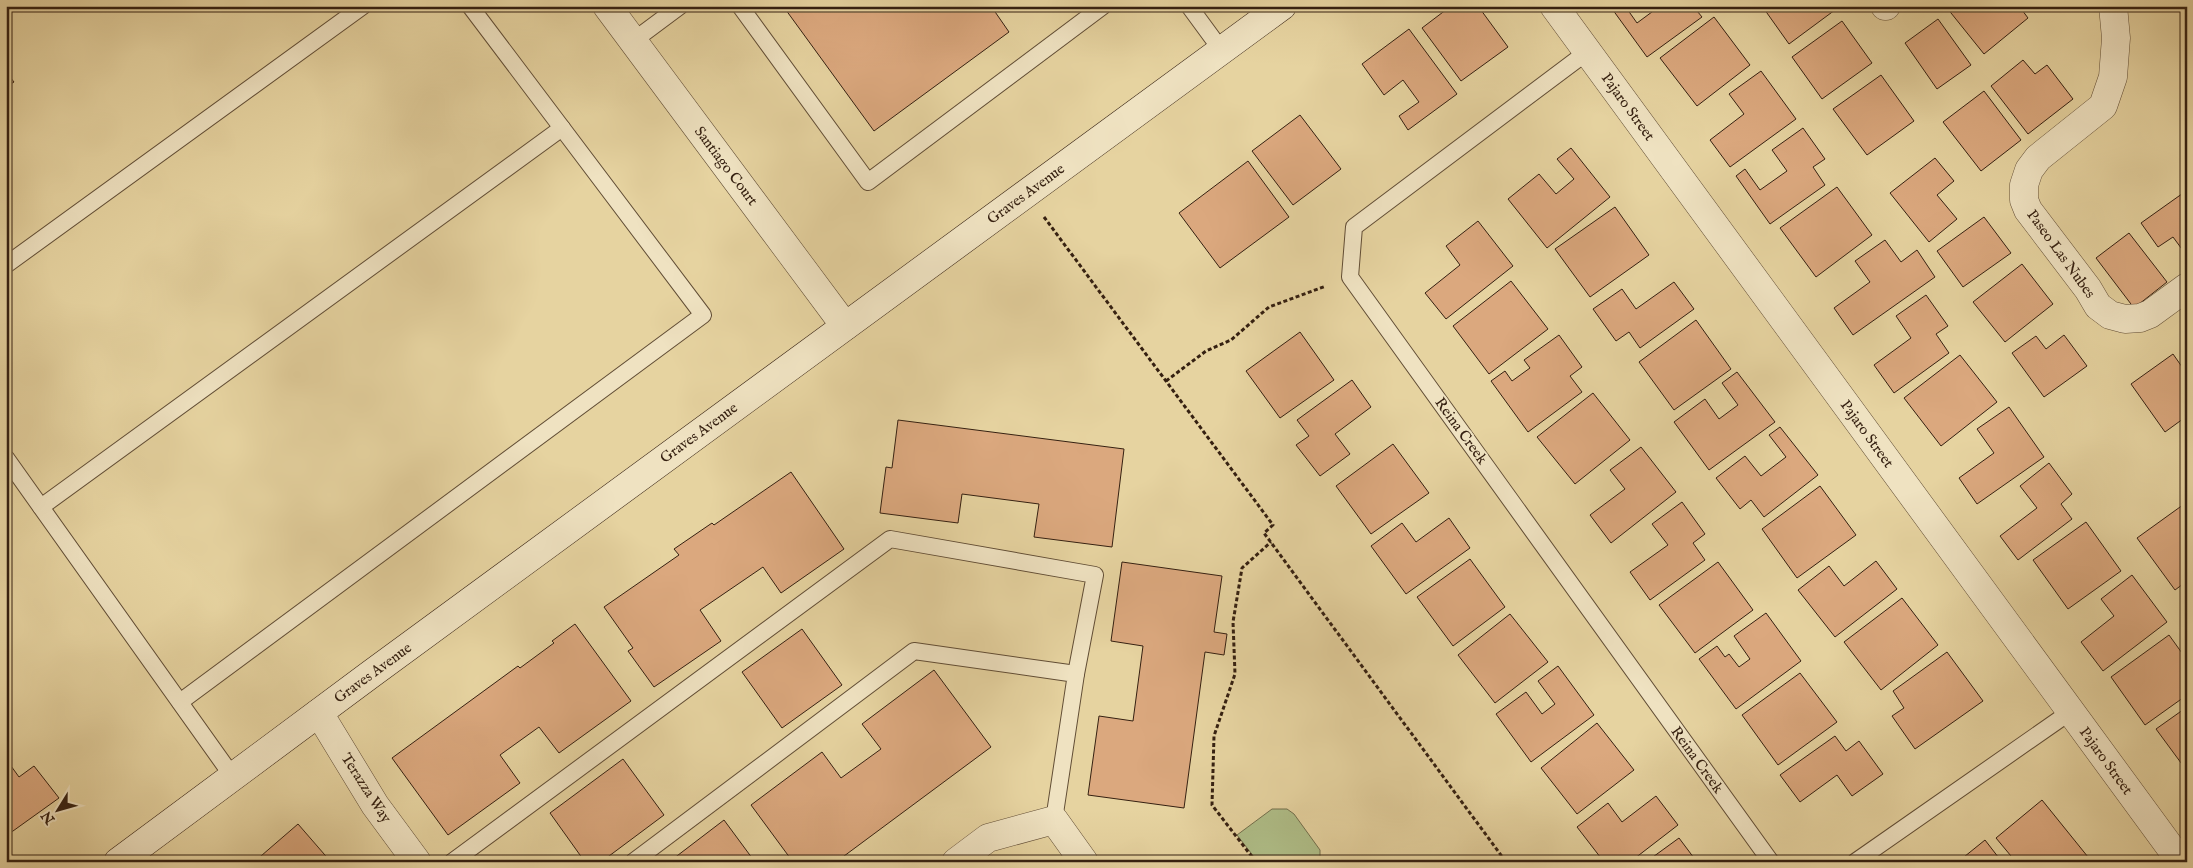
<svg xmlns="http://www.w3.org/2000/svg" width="2193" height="868" font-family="'IM FELL English',serif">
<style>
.green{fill:#afbe88;stroke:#726f4c}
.building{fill:#dba87e;stroke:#352011}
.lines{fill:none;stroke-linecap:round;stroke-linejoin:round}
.lane-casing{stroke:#614d35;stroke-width:18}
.street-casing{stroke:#614d35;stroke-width:29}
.secondary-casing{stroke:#352011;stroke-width:29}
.path{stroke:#352011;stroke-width:3;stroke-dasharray:4 2.5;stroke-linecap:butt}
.lane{stroke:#efe2c1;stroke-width:16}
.street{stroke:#efe2c1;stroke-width:28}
.secondary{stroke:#efe2c1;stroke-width:28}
.labels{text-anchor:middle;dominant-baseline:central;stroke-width:4;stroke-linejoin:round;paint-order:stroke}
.street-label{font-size:15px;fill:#352011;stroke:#efe2c1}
</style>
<rect width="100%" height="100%" fill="#e6d3a0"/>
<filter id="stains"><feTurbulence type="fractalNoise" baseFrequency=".004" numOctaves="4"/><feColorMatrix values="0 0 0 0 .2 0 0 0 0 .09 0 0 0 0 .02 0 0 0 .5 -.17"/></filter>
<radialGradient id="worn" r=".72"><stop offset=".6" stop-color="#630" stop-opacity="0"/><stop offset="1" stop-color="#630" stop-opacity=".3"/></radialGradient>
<polygon class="green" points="1272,809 1287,809 1294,814 1320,850 1320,862 1258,862 1237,835"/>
<g class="building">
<polygon points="783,6 991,6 1009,32 874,131"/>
<polygon points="1451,6 1478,6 1508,47 1461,81 1422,28"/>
<polygon points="1610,6 1625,6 1637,23 1660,6 1693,6 1702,17 1647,57"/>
<polygon points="1762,6 1839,6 1839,7 1789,44"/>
<polygon points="1949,6 2019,6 2028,18 1984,54 1947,8"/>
<polygon points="1714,17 1750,65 1697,106 1660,58"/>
<polygon points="1938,19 1971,65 1937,89 1905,43"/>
<polygon points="1842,21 1872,63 1822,99 1792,57"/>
<polygon points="1409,29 1457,94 1408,130 1399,116 1419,102 1403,80 1384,95 1362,64"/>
<polygon points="2023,60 2035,74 2047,65 2073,99 2028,134 1991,86"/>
<polygon points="1761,71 1796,119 1730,167 1710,140 1744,114 1729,94"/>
<polygon points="6,72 14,82 6,87"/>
<polygon points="1881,75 1914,121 1867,155 1833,109"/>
<polygon points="1984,91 2021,140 1981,171 1943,122"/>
<polygon points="1300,115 1341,169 1293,205 1252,151"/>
<polygon points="1803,128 1825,159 1813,167 1825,185 1770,224 1736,176 1745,169 1760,190 1787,171 1772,150"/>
<polygon points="1571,148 1610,197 1547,248 1508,199 1539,174 1556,194 1574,179 1557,159"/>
<polygon points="1935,158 1954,181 1937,195 1957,219 1929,242 1890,193"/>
<polygon points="1248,161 1289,217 1220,268 1179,213"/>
<polygon points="1837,187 1872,235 1816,277 1780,228"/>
<polygon points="2186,191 2187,191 2187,256 2173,237 2158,247 2141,223"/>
<polygon points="1615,207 1649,255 1590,297 1555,249"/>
<polygon points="1984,217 2011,253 1963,287 1937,251"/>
<polygon points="1478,221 1513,266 1446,319 1425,293 1460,265 1446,246"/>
<polygon points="2129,233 2167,282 2134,308 2096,258"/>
<polygon points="1885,240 1901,262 1917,250 1935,277 1853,335 1834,308 1870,282 1855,261"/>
<polygon points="2022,264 2053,304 2005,342 1973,302"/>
<polygon points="1511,281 1548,329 1489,374 1453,326"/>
<polygon points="1674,282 1694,309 1640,348 1629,332 1616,341 1593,309 1622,289 1636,309"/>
<polygon points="1926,295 1948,326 1936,334 1949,353 1894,393 1874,365 1911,338 1896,316"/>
<polygon points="1696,320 1731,369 1674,410 1639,362"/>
<polygon points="1300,332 1334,380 1280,418 1246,371"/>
<polygon points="1559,335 1582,367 1570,376 1582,392 1528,432 1491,381 1505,371 1512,381 1530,368 1524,360"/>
<polygon points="2064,335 2087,366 2044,397 2012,353 2036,336 2046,349"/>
<polygon points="2173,354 2187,374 2187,416 2165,432 2131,384"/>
<polygon points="1960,355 1997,402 1941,446 1904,398"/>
<polygon points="1737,372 1775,422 1709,470 1674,422 1705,399 1719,419 1738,405 1722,383"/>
<polygon points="1352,380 1371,407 1335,434 1350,454 1320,476 1296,445 1309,436 1297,420"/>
<polygon points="1593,393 1630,440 1575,484 1537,437"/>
<polygon points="2009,407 2044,457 1977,504 1959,478 1994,453 1977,429"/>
<polygon points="898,420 1124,449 1112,547 1034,537 1039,504 962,494 958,523 880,513 886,467 892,468"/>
<polygon points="1780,427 1818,475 1764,517 1751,500 1740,509 1716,478 1745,456 1761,476 1786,457 1769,435"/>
<polygon points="1393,444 1429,493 1371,534 1336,486"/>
<polygon points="1641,447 1676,492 1611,543 1590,515 1625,489 1610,470"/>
<polygon points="2049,463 2072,494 2061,504 2072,519 2018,560 2000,536 2037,508 2020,486"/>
<polygon points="791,472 844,549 781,593 763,567 700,610 721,641 654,687 628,651 633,648 604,607 679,555 674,549 712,523 714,525"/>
<polygon points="1820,486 1856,535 1797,578 1762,529"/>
<polygon points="1682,502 1705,534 1693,543 1705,560 1650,600 1630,572 1668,545 1652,524"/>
<polygon points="2187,502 2187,581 2175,590 2137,538"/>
<polygon points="1449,518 1470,548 1406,594 1371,546 1402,523 1416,542"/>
<polygon points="2086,522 2121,571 2068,609 2033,560"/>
<polygon points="1470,559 1505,607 1453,646 1417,597"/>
<polygon points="1876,561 1897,589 1835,637 1798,590 1829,566 1844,586"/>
<polygon points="1122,562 1222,576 1214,632 1227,634 1224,655 1205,652 1184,808 1088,795 1099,716 1133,721 1143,646 1111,641"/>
<polygon points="1718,562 1753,610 1695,653 1659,605"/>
<polygon points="2132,575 2167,622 2103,671 2081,642 2114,616 2101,599"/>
<polygon points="1902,598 1938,645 1881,690 1844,642"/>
<polygon points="1766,613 1801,661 1736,709 1699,659 1717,646 1725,657 1729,654 1739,667 1750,659 1734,636"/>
<polygon points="1510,614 1548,662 1495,703 1458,655"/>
<polygon points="575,624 631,701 559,753 539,727 500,755 520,783 448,835 392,758 518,666 520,668 554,643 552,641"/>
<polygon points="802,629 842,685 782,728 742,672"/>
<polygon points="2169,635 2187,660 2187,695 2145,725 2111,677"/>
<polygon points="1947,652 1983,701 1915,749 1892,716 1904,708 1893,691"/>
<polygon points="1558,666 1594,715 1531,762 1496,714 1526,692 1542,714 1555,704 1538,681"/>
<polygon points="934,670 991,747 836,862 793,862 751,805 822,752 841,778 881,749 862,724"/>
<polygon points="1800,673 1837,722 1778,765 1742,715"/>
<polygon points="2187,707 2187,771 2156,729"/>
<polygon points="1597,723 1634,770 1577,814 1541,768"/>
<polygon points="1835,736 1846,751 1859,741 1883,774 1852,796 1837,775 1800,802 1780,775"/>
<polygon points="6,759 19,777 34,766 59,798 6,836"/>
<polygon points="623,759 664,815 601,862 585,862 550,813"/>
<polygon points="1656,796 1678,825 1630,862 1604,862 1577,827 1608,803 1622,822"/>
<polygon points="2042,800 2088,857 2081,862 2016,862 1996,838"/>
<polygon points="724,820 755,862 669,862"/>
<polygon points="298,824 331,862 254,862"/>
<polygon points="1679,838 1697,862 1646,862"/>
<polygon points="1985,840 2002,862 1959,862 1959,861"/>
</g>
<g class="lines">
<g class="lane-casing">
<g id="lane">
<polyline points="740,6 868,182 1103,6"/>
<polyline points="1189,6 1222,51"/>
<polyline points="633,41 680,6"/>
<polyline points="1587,52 1354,227 1350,277 1771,862"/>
<polyline points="6,265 363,6"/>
<polyline points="6,458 233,777"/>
<polyline points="41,507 562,128"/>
<polyline points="180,702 703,315 470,6"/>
<polyline points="452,862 890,539 1095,575 1076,674"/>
<polyline points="633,862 914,651 1076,674 1054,820"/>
<polyline points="1855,862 2070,712"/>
</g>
</g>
<g class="street-casing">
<g id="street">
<polyline points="607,6 845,326"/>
<polyline points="1554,6 2181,862"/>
<polyline points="1885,6 1886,6"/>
<polyline points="2113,6 2116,38 2113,77 2103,106 2038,158 2029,170 2024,185 2024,200 2028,210 2088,289 2098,306 2110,315 2125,319 2140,318 2150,314 2187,287"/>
<polyline points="319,713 375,805 417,862"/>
<polyline points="956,862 988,838 1054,820 1084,862"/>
</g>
</g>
<g class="secondary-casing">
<polyline id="secondary" points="118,862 371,674 1282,6"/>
</g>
<g class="path">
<polyline points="1044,217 1273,525 1264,533 1506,862"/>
<polyline points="1166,381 1206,351 1231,340 1269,307 1326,286"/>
<polyline points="1256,862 1212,805 1214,736 1235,674 1233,622 1242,568 1271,542"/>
</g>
<use href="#lane" class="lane"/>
<use href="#street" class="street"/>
<use href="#secondary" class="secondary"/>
</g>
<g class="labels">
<g class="street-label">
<text transform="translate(1628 107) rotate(54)">Pajaro Street</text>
<text transform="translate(726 166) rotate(53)">Santiago Court</text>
<text transform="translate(1026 194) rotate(-36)">Graves Avenue</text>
<text transform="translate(2061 254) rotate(54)">Paseo Las Nubes</text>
<text transform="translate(1461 431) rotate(54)">Reina Creek</text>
<text transform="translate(699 433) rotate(-36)">Graves Avenue</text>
<text transform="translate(1867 434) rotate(54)">Pajaro Street</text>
<text transform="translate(373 673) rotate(-36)">Graves Avenue</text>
<text transform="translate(1697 760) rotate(54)">Reina Creek</text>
<text transform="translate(2106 761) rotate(54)">Pajaro Street</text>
<text transform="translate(366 788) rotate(57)">Terazza Way</text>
</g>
</g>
<rect width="2193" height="868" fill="none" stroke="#e6d3a0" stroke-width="25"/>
<rect x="8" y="8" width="2178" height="853" fill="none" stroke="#352011" stroke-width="2.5"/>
<rect x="12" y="12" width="2168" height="843" fill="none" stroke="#352011"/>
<g transform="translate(58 810) rotate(233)" stroke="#efe2c1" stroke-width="4" paint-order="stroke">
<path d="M0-4L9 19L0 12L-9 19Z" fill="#352011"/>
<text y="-8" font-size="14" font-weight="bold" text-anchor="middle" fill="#352011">N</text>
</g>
<rect width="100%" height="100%" filter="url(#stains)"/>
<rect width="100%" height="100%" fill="url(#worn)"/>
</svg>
